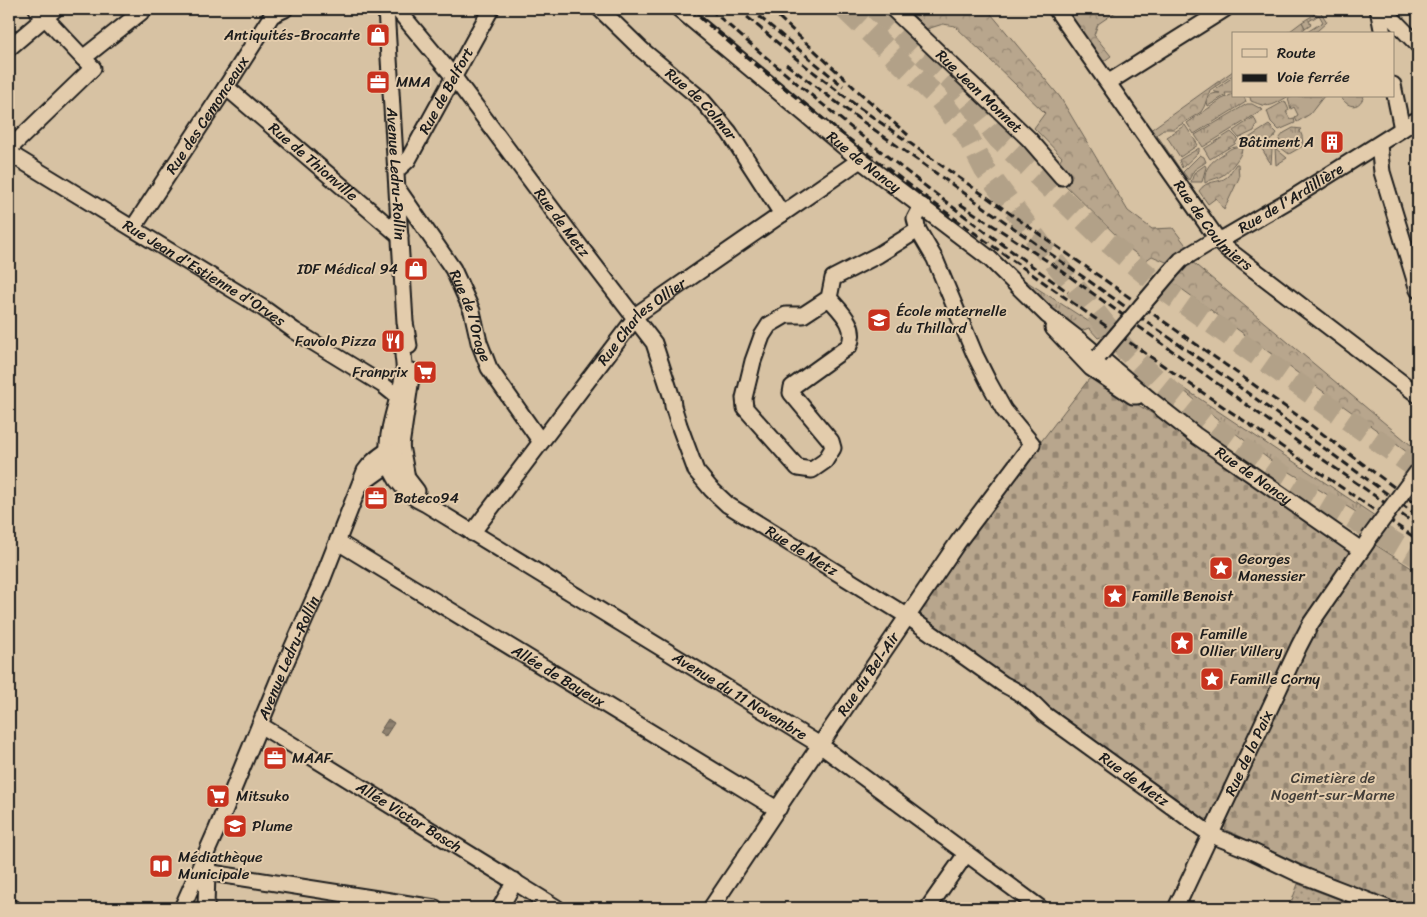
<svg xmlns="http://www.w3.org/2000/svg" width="1427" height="917" font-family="Sriracha,sans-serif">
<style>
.grass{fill:url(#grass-tufts);stroke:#6a6154}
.forest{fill:url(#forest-crowns);stroke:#6a6154}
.cemetery{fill:url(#cemetery-stones);stroke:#6a6154}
.park{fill:url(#park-dots);stroke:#6a6154}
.water{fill:url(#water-rules);stroke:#61594e}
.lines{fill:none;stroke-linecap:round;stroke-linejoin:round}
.highway-tunnel{stroke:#b2a188;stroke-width:22;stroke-dasharray:22 11;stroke-linecap:butt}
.minor-casing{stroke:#1c1c1c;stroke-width:19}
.minor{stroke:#e3ccac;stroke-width:15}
.rail{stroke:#1c1c1c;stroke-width:3;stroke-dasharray:8 4;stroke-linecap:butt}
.minor-bridge-casing{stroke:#1c1c1c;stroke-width:19;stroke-linecap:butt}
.minor-bridge{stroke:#e3ccac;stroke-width:15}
.labels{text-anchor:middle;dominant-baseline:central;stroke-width:4;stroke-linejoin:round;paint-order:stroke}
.poi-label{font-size:15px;fill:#1c1c1c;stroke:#e3ccac;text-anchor:start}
.street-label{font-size:15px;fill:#1c1c1c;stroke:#e3ccac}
.park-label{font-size:15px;fill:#433e38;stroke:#e3ccac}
</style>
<defs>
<pattern id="grass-tufts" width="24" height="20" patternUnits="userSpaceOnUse" patternTransform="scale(1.25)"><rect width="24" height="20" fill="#b8a68d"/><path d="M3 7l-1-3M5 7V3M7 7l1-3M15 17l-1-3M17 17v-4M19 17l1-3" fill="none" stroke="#958672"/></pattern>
<pattern id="forest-crowns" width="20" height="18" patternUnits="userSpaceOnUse" patternTransform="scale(1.25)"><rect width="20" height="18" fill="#b8a68d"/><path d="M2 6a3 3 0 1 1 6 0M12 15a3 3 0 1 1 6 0" fill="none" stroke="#958672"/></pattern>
<pattern id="cemetery-stones" width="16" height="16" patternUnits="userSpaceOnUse" patternTransform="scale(1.25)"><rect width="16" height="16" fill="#b8a68d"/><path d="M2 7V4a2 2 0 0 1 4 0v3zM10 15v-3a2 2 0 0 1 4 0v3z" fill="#958672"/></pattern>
<pattern id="park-dots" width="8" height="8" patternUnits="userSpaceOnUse" patternTransform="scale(1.25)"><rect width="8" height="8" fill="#b8a68d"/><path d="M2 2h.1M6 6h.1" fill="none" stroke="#958672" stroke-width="1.8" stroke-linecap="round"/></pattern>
<pattern id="water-rules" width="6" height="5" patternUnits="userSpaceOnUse" patternTransform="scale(1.25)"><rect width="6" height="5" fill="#8f8270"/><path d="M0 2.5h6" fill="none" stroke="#746a5b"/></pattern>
</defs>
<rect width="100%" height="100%" fill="#d7c2a3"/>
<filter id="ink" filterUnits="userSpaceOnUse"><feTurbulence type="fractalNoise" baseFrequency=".02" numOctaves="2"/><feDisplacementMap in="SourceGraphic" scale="10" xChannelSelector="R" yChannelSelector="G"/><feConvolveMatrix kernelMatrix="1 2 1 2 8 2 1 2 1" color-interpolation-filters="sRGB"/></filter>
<g filter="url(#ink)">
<g class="grass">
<polygon points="1320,11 1327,22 1317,31 1304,34 1323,22 1319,15 1309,21 1311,24 1305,28 1302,22"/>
<polygon points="1233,94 1233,96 1244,96 1246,102 1194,134 1187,123 1222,99"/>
<path d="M1247,96H1289C1271,106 1270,109 1251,101L1250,97Z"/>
<path d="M1340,96H1364C1358,111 1347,107 1340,96Z"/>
<polygon points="1247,104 1252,104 1263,110 1203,147 1195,135"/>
<polygon points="1185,125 1198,145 1180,157 1167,137"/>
<polygon points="1293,128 1302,129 1300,131 1302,136 1303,146 1289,154 1281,148 1279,139 1284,133"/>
<polygon points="1157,135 1205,206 1202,208 1153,137"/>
<polygon points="1269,146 1272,150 1271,164 1262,149"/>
<polygon points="1275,148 1287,158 1276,165"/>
<polygon points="998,263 1108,334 1098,338 1089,328 1078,332"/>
<polygon points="1170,379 1375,516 1371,521 1270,460 1221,422"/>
</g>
<g class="forest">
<polygon points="907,9 987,9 1060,97 1128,211 1152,229 1173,228 1188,248 1171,264 1152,256 1145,261 1130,249 1051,171 1062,157 1034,128 1045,113 955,26 943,24 927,29"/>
<polygon points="1062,9 1120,9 1098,24 1094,35 1111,56 1100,64"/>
<polygon points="1302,22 1305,28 1300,34 1286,34"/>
<polygon points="1233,71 1233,75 1210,90 1204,107 1201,112 1174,129 1163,129 1162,131 1153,137 1149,131"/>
<path d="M1233,77V93H1225L1226,95L1208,106C1205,96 1211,93 1220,93L1215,92L1214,90Z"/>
<polygon points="1293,96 1324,96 1310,114 1297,122 1295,117 1298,115 1294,107 1291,109 1288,99"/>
<polygon points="1285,101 1289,110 1286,112 1290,119 1294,118 1295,123 1279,130 1271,122 1267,111"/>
<polygon points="1254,117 1257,124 1254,131 1239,138 1233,131"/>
<path d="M1269,125L1277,133C1272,142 1256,149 1246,145L1245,141L1247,139Z"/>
<polygon points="1231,132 1238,139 1235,144 1210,159 1204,149"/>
<path d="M1237,147L1242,149C1242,156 1229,171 1223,175C1218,179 1210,179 1205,183C1203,168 1212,161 1223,154C1228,151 1231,147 1237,147Z"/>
<polygon points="1199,148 1199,152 1182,168 1179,160"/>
<polygon points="1200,155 1204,157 1206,162 1194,170 1189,180 1183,172"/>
<path d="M1236,164H1238L1239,178L1224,210L1216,198L1208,204L1199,191C1207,179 1218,184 1227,177C1230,174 1233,168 1236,164Z"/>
<polygon points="1205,165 1206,167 1202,182 1191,182 1194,173"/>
<polygon points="1191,261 1418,451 1418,460 1172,282"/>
</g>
<g class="cemetery">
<polygon points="1094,378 1194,439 1353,552 1302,623 1212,818 1205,819 921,615 919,607 990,508 1089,379"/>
<polygon points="1374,544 1418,572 1418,908 1408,908 1326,876 1226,830 1223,823 1313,628"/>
</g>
<polygon class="park" points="1298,884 1362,908 1289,908"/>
<polygon class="water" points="388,719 394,723 385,737 379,733"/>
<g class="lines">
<g class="highway-tunnel">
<polyline points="845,9 939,99 966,133 985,170 1044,249 1124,348 1159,382 1222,433 1269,467 1309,492 1418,557"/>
<polyline points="876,9 956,86 999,139 1102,237 1165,290 1418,469"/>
</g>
<g class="minor-casing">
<g id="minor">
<polyline points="37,9 83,58 145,9"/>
<path id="s1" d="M386,9L405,322L409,346"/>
<path id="s2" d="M397,9L453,76L575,240L654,343L672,398L673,406L679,425L696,471L711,489L728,505L907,616L1003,684C1018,691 1032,701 1044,714L1203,829L1219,838L1249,850L1299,874L1387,908"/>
<path id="s3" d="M600,9L642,50L701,99L729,132L782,214"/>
<path id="s4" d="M679,9L860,160L989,258L1047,315L1082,342L1148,398L1195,435L1361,550"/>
<path id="s5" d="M893,9L1029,139L1062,177"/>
<path id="s6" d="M1056,9L1218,240L1227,249L1418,395"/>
<polyline points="1378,9 1383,34"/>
<polyline points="1383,9 1418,45"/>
<polyline points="9,48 55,9"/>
<polyline points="1109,82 1225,9"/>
<polyline points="1393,85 1402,129"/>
<path id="s7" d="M226,87L400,236"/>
<polyline points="1379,145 1382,172 1418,290"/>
<polyline points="9,149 93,68 83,58"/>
<path id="s8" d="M9,153L263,308L295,331L383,385L403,401L401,421L403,429"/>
<path id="s9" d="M397,170L408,160L491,9"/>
<path id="s10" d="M399,191L453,269L472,311L479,342L489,368L541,442"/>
<path id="s11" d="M133,228L226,87L272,15L285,9"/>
<path id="s12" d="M1171,271L1181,260L1209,243L1226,237L1291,199L1418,119"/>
<path d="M829,298C841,312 858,326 849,346L792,387L791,393L831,441L833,448L825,461L812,470L798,468L745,408L744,398L753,361L762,336L769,325L786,315H803L829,298L833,278L878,255L918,230"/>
<polyline points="1053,328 1091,368 1133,396 1137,396"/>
<path id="s13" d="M406,338C405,343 404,348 403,353C403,359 405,366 404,372C399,407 375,447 397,480C405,491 414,499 426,504L820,745L1040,908"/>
<polyline points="401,446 407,478 417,491"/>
<polyline points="361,484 389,464 401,446 412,371"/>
<path id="s14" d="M472,533L639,313L860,160"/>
<path id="s15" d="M338,542L772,806L779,808"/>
<path id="s16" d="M260,725L557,908"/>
<polyline points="199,871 435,908"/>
<polyline points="9,907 13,908"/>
<path id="s17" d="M182,908L216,831L282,671L321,583L365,471C371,462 378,457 387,451L394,453"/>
<polyline points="206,908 207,871 209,862"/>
<polyline points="500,908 515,881"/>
<path id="s18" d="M711,908L820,745L958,542L1032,444L1004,410L989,383L975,355L935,259L918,230L915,219L922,206"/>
<polyline points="928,908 966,854"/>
<path id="s19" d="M1176,908L1299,646L1311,623L1367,542"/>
</g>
</g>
<use href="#minor" class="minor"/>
<g class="rail">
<path d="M690,9C918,207 1171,369 1418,540"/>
<path d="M710,9C824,109 945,204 1068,292"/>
<polyline points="738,9 793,56 857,106 1304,420 1418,505"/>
<polyline points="750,9 843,86"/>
<polyline points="770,9 859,92 908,135"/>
<polyline points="786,64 852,114 1238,386 1418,516"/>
<polyline points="960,204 1055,266 1305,447 1418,526"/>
</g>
<g class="minor-bridge-casing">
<g id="minor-bridge">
<polyline points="1099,356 1171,271"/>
<polyline points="1369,538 1418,471"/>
</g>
</g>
<use href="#minor-bridge" class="minor-bridge"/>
</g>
</g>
<defs>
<g id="shop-square" transform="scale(1.25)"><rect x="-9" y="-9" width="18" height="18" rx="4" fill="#c8321e" stroke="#e3ccac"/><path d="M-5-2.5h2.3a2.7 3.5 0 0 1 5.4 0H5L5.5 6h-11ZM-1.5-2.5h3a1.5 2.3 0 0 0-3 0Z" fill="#fff"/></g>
<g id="office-square" transform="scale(1.25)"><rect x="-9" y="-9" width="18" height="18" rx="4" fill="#c8321e" stroke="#e3ccac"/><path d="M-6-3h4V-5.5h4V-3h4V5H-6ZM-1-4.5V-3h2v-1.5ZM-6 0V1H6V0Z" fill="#fff"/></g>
<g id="building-square" transform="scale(1.25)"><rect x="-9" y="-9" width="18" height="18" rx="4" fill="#c8321e" stroke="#e3ccac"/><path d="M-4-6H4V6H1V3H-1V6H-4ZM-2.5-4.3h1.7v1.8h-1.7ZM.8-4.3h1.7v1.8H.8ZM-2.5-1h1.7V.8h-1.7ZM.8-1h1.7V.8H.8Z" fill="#fff"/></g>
<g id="school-square" transform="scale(1.25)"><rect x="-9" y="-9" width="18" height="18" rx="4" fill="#c8321e" stroke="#e3ccac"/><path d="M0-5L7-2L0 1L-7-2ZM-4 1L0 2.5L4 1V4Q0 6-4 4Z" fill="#fff"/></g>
<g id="restaurant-square" transform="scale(1.25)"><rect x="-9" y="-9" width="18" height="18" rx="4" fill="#c8321e" stroke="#e3ccac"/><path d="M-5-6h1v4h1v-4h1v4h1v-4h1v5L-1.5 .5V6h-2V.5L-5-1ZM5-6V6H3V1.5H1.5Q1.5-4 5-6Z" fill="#fff"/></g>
<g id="supermarket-square" transform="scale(1.25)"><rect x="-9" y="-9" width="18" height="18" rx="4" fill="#c8321e" stroke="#e3ccac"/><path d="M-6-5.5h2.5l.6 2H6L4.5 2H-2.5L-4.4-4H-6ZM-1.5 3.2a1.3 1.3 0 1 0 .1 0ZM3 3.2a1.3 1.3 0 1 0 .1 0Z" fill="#fff"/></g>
<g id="sight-square" transform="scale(1.25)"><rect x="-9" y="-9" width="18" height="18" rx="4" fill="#c8321e" stroke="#e3ccac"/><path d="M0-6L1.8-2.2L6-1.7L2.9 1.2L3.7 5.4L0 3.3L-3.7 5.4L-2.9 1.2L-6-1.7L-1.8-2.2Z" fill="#fff"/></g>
<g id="library-square" transform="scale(1.25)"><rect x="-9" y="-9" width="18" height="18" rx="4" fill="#c8321e" stroke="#e3ccac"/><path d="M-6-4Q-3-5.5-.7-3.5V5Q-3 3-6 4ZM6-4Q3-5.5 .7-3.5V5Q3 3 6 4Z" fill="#fff"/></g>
</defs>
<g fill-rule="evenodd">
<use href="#shop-square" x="378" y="35"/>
<use href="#office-square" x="378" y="82"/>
<use href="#building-square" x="1332" y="142"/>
<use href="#shop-square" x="416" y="269"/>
<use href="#school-square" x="879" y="320"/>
<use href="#restaurant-square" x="393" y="341"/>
<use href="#supermarket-square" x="425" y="372"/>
<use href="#office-square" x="376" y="498"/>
<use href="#sight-square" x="1221" y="568"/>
<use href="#sight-square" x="1115" y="596"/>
<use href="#sight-square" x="1182" y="643"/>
<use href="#sight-square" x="1212" y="679"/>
<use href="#office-square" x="275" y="758"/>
<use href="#supermarket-square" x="218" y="796"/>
<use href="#school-square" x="235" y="826"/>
<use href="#library-square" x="161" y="866"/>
</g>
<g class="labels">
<g class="poi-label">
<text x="360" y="35" text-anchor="end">Antiquités-Brocante</text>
<text x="396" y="82">MMA</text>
<text x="1314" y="142" text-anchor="end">Bâtiment A</text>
<text x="398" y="269" text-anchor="end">IDF Médical 94</text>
<text x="896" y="311">École maternelle<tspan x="896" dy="17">du Thillard</tspan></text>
<text x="376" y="341" text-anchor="end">Favolo Pizza</text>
<text x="408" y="372" text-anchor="end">Franprix</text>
<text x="394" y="498">Bateco94</text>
<text x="1238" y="559">Georges<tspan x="1238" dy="17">Manessier</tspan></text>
<text x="1132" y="596">Famille Benoist</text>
<text x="1200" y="634">Famille<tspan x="1200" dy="17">Ollier Villery</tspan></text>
<text x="1230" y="679">Famille Corny</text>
<text x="292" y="758">MAAF</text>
<text x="236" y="796">Mitsuko</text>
<text x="252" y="826">Plume</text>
<text x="178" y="857">Médiathèque<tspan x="178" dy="17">Municipale</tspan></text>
</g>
<g class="street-label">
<text stroke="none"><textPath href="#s9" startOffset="94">Rue de Belfort</textPath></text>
<text stroke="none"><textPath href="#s5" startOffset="119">Rue Jean Monnet</textPath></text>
<text stroke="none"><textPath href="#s3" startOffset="139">Rue de Colmar</textPath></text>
<text stroke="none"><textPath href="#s11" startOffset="135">Rue des Cemonceaux</textPath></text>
<text stroke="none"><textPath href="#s7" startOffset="115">Rue de Thionville</textPath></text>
<text stroke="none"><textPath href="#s4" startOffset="240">Rue de Nancy</textPath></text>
<text stroke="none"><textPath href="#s1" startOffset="165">Avenue Ledru-Rollin</textPath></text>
<text stroke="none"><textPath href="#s12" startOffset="141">Rue de l'Ardillière</textPath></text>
<text stroke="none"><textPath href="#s2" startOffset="270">Rue de Metz</textPath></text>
<text stroke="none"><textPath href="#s6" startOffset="268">Rue de Coulmiers</textPath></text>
<text stroke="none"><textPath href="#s8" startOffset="229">Rue Jean d'Estienne d'Orves</textPath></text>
<text stroke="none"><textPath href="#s10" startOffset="145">Rue de l'Orage</textPath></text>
<text stroke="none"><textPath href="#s14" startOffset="272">Rue Charles Ollier</textPath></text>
<text stroke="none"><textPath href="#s4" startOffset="741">Rue de Nancy</textPath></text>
<text stroke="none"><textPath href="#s2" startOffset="690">Rue de Metz</textPath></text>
<text stroke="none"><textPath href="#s17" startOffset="272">Avenue Ledru-Rollin</textPath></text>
<text stroke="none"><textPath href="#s18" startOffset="282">Rue du Bel-Air</textPath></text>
<text stroke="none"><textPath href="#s15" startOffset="258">Allée de Bayeux</textPath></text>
<text stroke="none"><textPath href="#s13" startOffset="552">Avenue du 11 Novembre</textPath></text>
<text stroke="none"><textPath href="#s19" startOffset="171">Rue de la Paix</textPath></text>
<text stroke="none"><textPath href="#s2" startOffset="1094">Rue de Metz</textPath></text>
<text stroke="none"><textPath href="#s16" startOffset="175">Allée Victor Basch</textPath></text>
</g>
<g class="park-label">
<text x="1333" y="778">Cimetière de<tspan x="1333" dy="17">Nogent-sur-Marne</tspan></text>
</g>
</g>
<rect width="1427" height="917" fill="none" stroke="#e3ccac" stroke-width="30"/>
<rect x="15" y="15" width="1397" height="887" fill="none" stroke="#1c1c1c" stroke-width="2" filter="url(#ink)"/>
<rect x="1232" y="32" width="162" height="65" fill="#e3ccac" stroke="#938672"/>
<rect x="1242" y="49" width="25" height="8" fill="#e3ccac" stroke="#938672"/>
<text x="1277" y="58" font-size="15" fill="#1c1c1c">Route</text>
<rect x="1242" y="74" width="25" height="8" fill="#1c1c1c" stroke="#938672"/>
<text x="1277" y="82" font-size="15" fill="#1c1c1c">Voie ferrée</text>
</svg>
